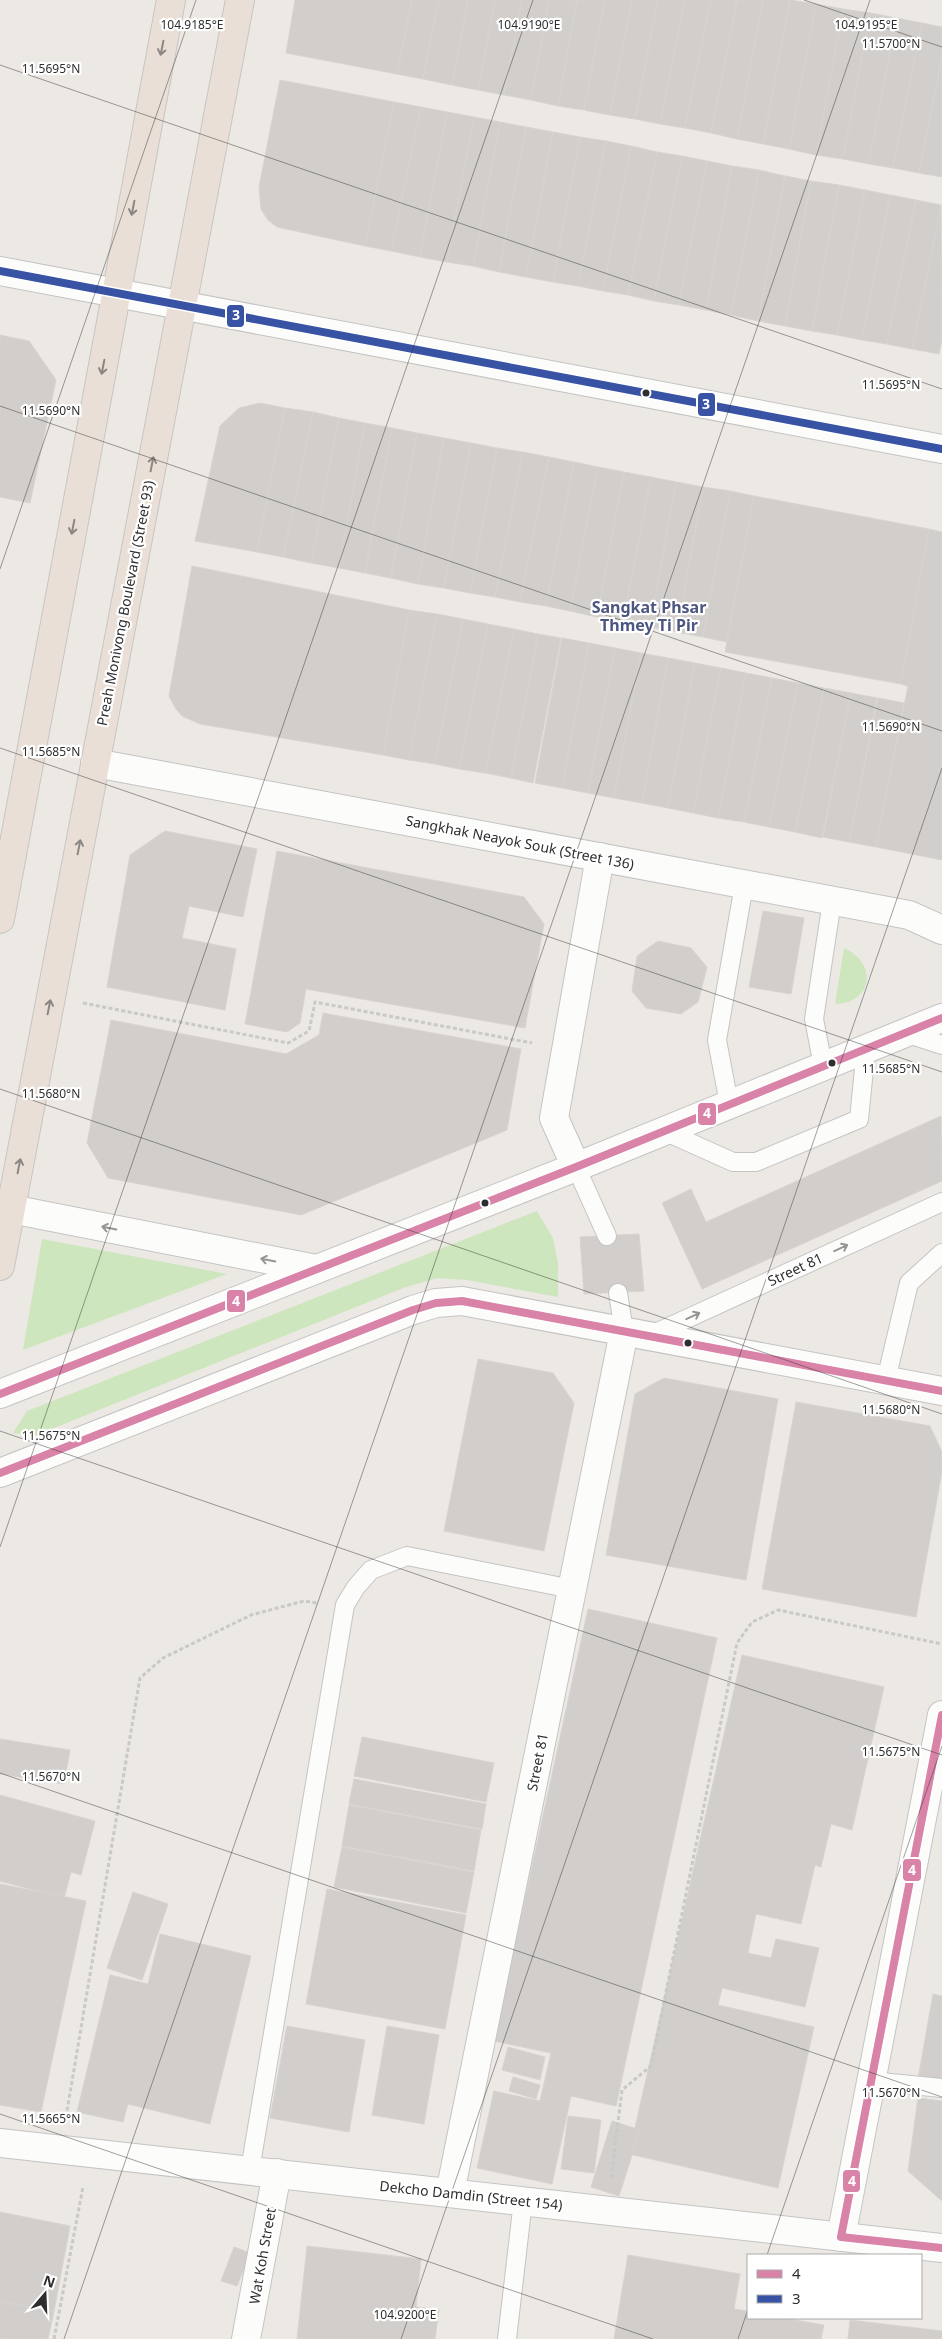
<svg xmlns="http://www.w3.org/2000/svg" width="942" height="2339" font-family="'Noto Sans',sans-serif">
<style>
.green{fill:#cee6be}
.building{fill:#d1cecb;stroke:#d7d4d0}
.lines{fill:none;stroke-linecap:round;stroke-linejoin:round}
.lane-casing{stroke:#c5c4c5;stroke-width:20}
.street-casing{stroke:#c5c4c5;stroke-width:30}
.secondary-casing{stroke:#c5c4c5;stroke-width:30}
.highway-casing{stroke:#c6c5c4;stroke-width:30}
.path{stroke:#c9c9c8;stroke-width:3;stroke-dasharray:4 2.5;stroke-linecap:butt}
.lane{stroke:#fcfcfb;stroke-width:18}
.street{stroke:#fcfcfb;stroke-width:28}
.secondary{stroke:#fcfcfb;stroke-width:28}
.highway{stroke:#eadfd6;stroke-width:28}
.bus-1-casing{stroke:#fff;stroke-width:11}
.bus-2-casing{stroke:#fff;stroke-width:11}
.bus-1{stroke:#d983a8;stroke-width:8}
.bus-2{stroke:#3853a4;stroke-width:8}
.oneway{stroke:#8c8682}
.oneway2{stroke:#959594}
.ticks{fill:none;stroke:#2e2e2e;stroke-width:1;stroke-opacity:0.45}
.bus-dot{fill:#2e2e2e;stroke:#fff;stroke-width:2}
.labels{text-anchor:middle;dominant-baseline:central;stroke-width:4.5;stroke-linejoin:round;paint-order:stroke}
.street-label{font-size:14px;fill:#2e2e2e;stroke:#fff}
.quarter-label{font-size:16px;font-weight:bold;fill:#4d5680;stroke:#fff}
.ticks-label{font-size:12px;text-anchor:middle;fill:#2e2e2e;stroke:#fff;stroke-width:4.5;stroke-linejoin:round;paint-order:stroke}
.line-badge{stroke:#fff;stroke-width:2}
.badge-label{font-size:14px;text-anchor:middle;font-weight:bold;fill:#fff}
</style>
<rect width="100%" height="100%" fill="#ece8e4"/>
<g class="green">
<path d="M844,948C878,963 873,1003 835,1004Z"/>
<polygon points="537,1211 553,1238 558,1263 558,1297 467,1280 438,1278 406,1287 34,1436 13,1433 27,1411"/>
<polygon points="42,1239 227,1274 23,1350"/>
</g>
<g class="building">
<polygon points="295,0 412,0 397,74 286,53"/>
<polygon points="412,0 439,0 423,79 397,74"/>
<polygon points="439,0 468,0 452,85 423,79"/>
<polygon points="468,0 495,0 478,90 452,85"/>
<polygon points="495,0 522,0 504,95 478,90"/>
<polygon points="522,0 549,0 531,100 504,95"/>
<polygon points="549,0 577,0 558,106 531,100"/>
<polygon points="577,0 605,0 584,110 558,106"/>
<polygon points="605,0 632,0 610,115 584,110"/>
<polygon points="632,0 658,0 635,119 610,115"/>
<polygon points="658,0 685,0 660,124 635,119"/>
<polygon points="685,0 711,0 685,128 660,124"/>
<polygon points="711,0 737,0 711,133 685,128"/>
<polygon points="737,0 763,0 737,139 711,133"/>
<polygon points="763,0 790,0 763,144 737,139"/>
<polygon points="790,0 816,4 789,149 763,144"/>
<polygon points="816,4 843,9 816,155 789,149"/>
<polygon points="843,9 870,13 843,159 816,155"/>
<polygon points="870,13 896,18 869,164 843,159"/>
<polygon points="896,18 922,23 893,168 869,164"/>
<polygon points="922,23 942,27 942,56 919,173 893,168"/>
<polygon points="942,56 942,177 919,173"/>
<polygon points="280,80 394,102 365,246 277,227 268,220 261,209 259,187"/>
<polygon points="394,102 421,107 391,251 365,246"/>
<polygon points="421,107 447,112 420,257 391,251"/>
<polygon points="447,112 474,117 447,262 420,257"/>
<polygon points="474,117 500,122 473,266 447,262"/>
<polygon points="500,122 526,127 499,272 473,266"/>
<polygon points="526,127 553,132 526,277 499,272"/>
<polygon points="553,132 580,137 553,282 526,277"/>
<polygon points="580,137 606,141 578,286 553,282"/>
<polygon points="606,141 631,146 603,291 578,286"/>
<polygon points="631,146 657,152 628,295 603,291"/>
<polygon points="657,152 682,156 654,301 628,295"/>
<polygon points="682,156 707,161 679,305 654,301"/>
<polygon points="707,161 732,166 706,310 679,305"/>
<polygon points="732,166 759,170 731,315 706,310"/>
<polygon points="759,170 785,176 758,321 731,315"/>
<polygon points="785,176 811,181 785,326 758,321"/>
<polygon points="811,181 839,185 812,331 785,326"/>
<polygon points="839,185 865,190 837,335 812,331"/>
<polygon points="865,190 890,195 862,340 837,335"/>
<polygon points="890,195 916,200 887,344 862,340"/>
<polygon points="916,200 941,205 912,349 887,344"/>
<polygon points="941,205 942,339 939,354 912,349"/>
<polygon points="0,335 29,341 56,380 30,503 0,497"/>
<polygon points="260,403 285,408 257,552 195,541 220,426 239,408"/>
<polygon points="285,408 313,412 283,557 257,552"/>
<polygon points="313,412 339,418 311,563 283,557"/>
<polygon points="339,418 365,423 339,568 311,563"/>
<polygon points="365,423 392,428 365,573 339,568"/>
<polygon points="392,428 417,433 391,578 365,573"/>
<polygon points="417,433 444,438 418,584 391,578"/>
<polygon points="444,438 471,443 444,588 418,584"/>
<polygon points="471,443 497,448 470,593 444,588"/>
<polygon points="497,448 523,452 495,597 470,593"/>
<polygon points="523,452 549,457 520,602 495,597"/>
<polygon points="549,457 574,462 546,606 520,602"/>
<polygon points="574,462 598,467 570,611 546,606"/>
<polygon points="598,467 624,472 597,617 570,611"/>
<polygon points="624,472 651,477 623,622 597,617"/>
<polygon points="651,477 676,482 650,627 623,622"/>
<polygon points="676,482 703,487 677,632 650,627"/>
<polygon points="703,487 730,491 703,637 677,632"/>
<polygon points="730,491 754,496 727,642 703,637"/>
<polygon points="754,496 929,529 901,684 725,652"/>
<polygon points="929,529 942,532 942,860 876,847 908,686 901,684"/>
<polygon points="192,566 409,610 383,755 200,724 182,716 176,709 169,696"/>
<polygon points="409,610 437,614 409,760 383,755"/>
<polygon points="437,614 463,619 435,764 409,760"/>
<polygon points="463,619 488,624 459,769 435,764"/>
<polygon points="488,624 514,629 485,773 459,769"/>
<polygon points="514,629 538,634 511,778 485,773"/>
<polygon points="538,634 561,638 533,783 511,778"/>
<polygon points="562,638 589,643 562,788 535,783"/>
<polygon points="589,643 615,648 588,793 562,788"/>
<polygon points="615,648 641,653 614,798 588,793"/>
<polygon points="641,653 668,658 642,803 614,798"/>
<polygon points="668,658 695,663 668,808 642,803"/>
<polygon points="695,663 721,668 693,813 668,808"/>
<polygon points="721,668 746,673 718,818 693,813"/>
<polygon points="746,673 772,678 744,822 718,818"/>
<polygon points="772,678 798,683 769,827 744,822"/>
<polygon points="798,683 824,688 795,832 769,827"/>
<polygon points="824,688 851,693 822,838 795,832"/>
<polygon points="851,693 877,698 849,842 823,837"/>
<polygon points="878,698 904,703 876,847 849,842"/>
<polygon points="165,831 257,849 243,917 189,906 182,938 236,949 225,1010 107,987 130,855"/>
<polygon points="277,851 524,897 544,924 525,1028 306,989 300,1023 287,1032 245,1024"/>
<polygon points="763,911 804,918 791,994 749,987"/>
<polygon points="658,941 691,948 707,967 698,1002 681,1014 646,1008 632,991 637,956"/>
<polygon points="323,1013 521,1049 507,1130 301,1215 108,1178 87,1143 111,1020 286,1054 319,1035"/>
<polygon points="941,1116 942,1181 702,1289 662,1203 691,1189 706,1222"/>
<polygon points="639,1234 644,1291 584,1294 580,1237"/>
<polygon points="478,1359 553,1373 574,1403 544,1551 444,1531"/>
<polygon points="664,1378 778,1399 746,1580 606,1555 635,1394"/>
<polygon points="796,1402 930,1426 942,1452 942,1471 916,1617 762,1589"/>
<polygon points="588,1609 717,1638 616,2106 571,2096 552,2184 477,2168 494,2091 540,2101 551,2053 494,2041"/>
<polygon points="742,1655 884,1687 852,1830 831,1824 821,1867 815,1865 801,1924 756,1914 748,1953 771,1958 776,1939 819,1948 805,2007 722,1988 718,2005 814,2027 778,2188 629,2154"/>
<polygon points="362,1737 494,1763 486,1802 354,1776"/>
<polygon points="0,1739 70,1750 64,1784 0,1774"/>
<polygon points="354,1779 486,1804 482,1829 349,1804"/>
<polygon points="0,1795 95,1821 81,1875 71,1872 59,1917 40,1912 45,1893 0,1881"/>
<polygon points="349,1805 481,1830 474,1871 342,1846"/>
<polygon points="342,1847 474,1872 466,1913 334,1887"/>
<polygon points="0,1884 86,1901 41,2112 0,2105"/>
<polygon points="327,1889 466,1915 445,2029 306,2004"/>
<polygon points="133,1892 168,1904 142,1980 107,1968"/>
<polygon points="160,1934 251,1956 210,2124 128,2104 123,2122 77,2112 110,1975 148,1984"/>
<polygon points="933,1994 942,1996 942,2081 918,2079"/>
<polygon points="287,2026 365,2040 349,2132 270,2118"/>
<polygon points="387,2026 439,2035 424,2124 372,2115"/>
<polygon points="508,2047 545,2057 540,2080 502,2070"/>
<polygon points="513,2077 540,2085 536,2099 509,2091"/>
<polygon points="918,2098 942,2101 942,2201 908,2171"/>
<polygon points="568,2116 601,2120 594,2173 561,2169"/>
<polygon points="612,2121 640,2130 619,2196 591,2187"/>
<polygon points="0,2212 70,2226 54,2311 0,2302"/>
<polygon points="307,2246 421,2259 416,2307 439,2310 435,2339 297,2339"/>
<polygon points="234,2247 250,2253 237,2286 221,2281"/>
<polygon points="628,2255 740,2274 734,2309 748,2311 748,2318 784,2318 824,2325 821,2339 614,2339"/>
<polygon points="0,2302 54,2311 48,2339 0,2339"/>
<polygon points="850,2320 942,2331 942,2339 848,2339"/>
</g>
<g class="lines">
<g class="lane-casing">
<g id="lane">
<polyline points="905,1033 942,1045"/>
<polyline points="823,1066 814,1019 832,901"/>
<polyline points="729,1104 717,1040 744,885"/>
<polyline points="664,1131 733,1162 756,1162 859,1119 866,1049"/>
<polyline points="576,1167 607,1236"/>
<polyline points="618,1293 624,1332"/>
<polyline points="649,1336 942,1202"/>
<polyline points="886,1380 909,1283 942,1253"/>
<polyline points="871,2081 942,2088"/>
<polyline points="250,2170 345,1605 356,1587 371,1570 407,1556 572,1589"/>
<polyline points="507,2339 523,2201"/>
</g>
</g>
<g class="street-casing">
<g id="street">
<polyline points="95,763 909,915 942,930"/>
<polyline points="576,1167 554,1118 600,857"/>
<polyline points="11,1209 316,1269"/>
<polyline points="450,2193 624,1332"/>
<polyline points="246,2339 277,2173"/>
</g>
</g>
<g class="secondary-casing">
<g id="secondary">
<polyline points="0,271 942,449"/>
<polyline points="0,1394 576,1167 942,1018"/>
<polyline points="0,1473 413,1310 436,1303 462,1301 942,1391"/>
<polyline points="0,2143 942,2248"/>
<polyline points="841,2237 942,1715"/>
</g>
</g>
<g class="highway-casing">
<g id="highway">
<polyline points="0,919 171,0"/>
<polyline points="0,1266 240,0"/>
</g>
</g>
<g class="path">
<polyline points="83,1003 288,1043 309,1031 315,1002 532,1043"/>
<polyline points="66,2117 140,1678 163,1658 251,1615 304,1601 317,1603"/>
<polyline points="611,2178 622,2090 651,2066 737,1643 752,1622 778,1610 942,1644"/>
<polyline points="54,2339 83,2187"/>
</g>
<use href="#lane" class="lane"/>
<use href="#street" class="street"/>
<use href="#secondary" class="secondary"/>
<use href="#highway" class="highway"/>
<g class="bus-1-casing">
<g id="bus-1">
<polyline points="0,1394 576,1167 942,1018"/>
<polyline points="0,1473 413,1310 436,1303 462,1301 942,1391"/>
<polyline points="942,1715 841,2237 942,2248"/>
</g>
</g>
<g class="bus-2-casing">
<polyline id="bus-2" points="0,271 942,449"/>
</g>
<use href="#bus-1" class="bus-1"/>
<use href="#bus-2" class="bus-2"/>
</g>
<defs><path id="oneway-shaft" d="M-6 0H5M1.5-3L5.5 0L1.5 3" fill="none" stroke-width="1.6" stroke-linecap="round" stroke-linejoin="round" transform="scale(1.25)"/></defs>
<g class="oneway">
<use href="#oneway-shaft" transform="translate(162 48) rotate(101)"/>
<use href="#oneway-shaft" transform="translate(133 208) rotate(101)"/>
<use href="#oneway-shaft" transform="translate(103 367) rotate(101)"/>
<use href="#oneway-shaft" transform="translate(152 464) rotate(-79)"/>
<use href="#oneway-shaft" transform="translate(73 527) rotate(101)"/>
<use href="#oneway-shaft" transform="translate(79 847) rotate(-79)"/>
<use href="#oneway-shaft" transform="translate(49 1007) rotate(-79)"/>
<use href="#oneway-shaft" transform="translate(19 1166) rotate(-79)"/>
</g>
<g class="oneway2">
<use href="#oneway-shaft" transform="translate(109 1228) rotate(-169)"/>
<use href="#oneway-shaft" transform="translate(841 1248) rotate(-25)"/>
<use href="#oneway-shaft" transform="translate(268 1260) rotate(-169)"/>
<use href="#oneway-shaft" transform="translate(693 1316) rotate(-25)"/>
</g>
<path class="ticks" d="M804,0L942,47M0,65L942,389M0,406L942,731M0,569L196,0M0,748L942,1072M0,1089L942,1414M0,1431L942,1755M0,1547L533,0M0,1773L942,2097M0,2114L653,2339M767,2255L942,1746M64,2339L870,0M401,2339L942,768M738,2339L748,2309"/>
<g class="bus-dot">
<circle cx="646" cy="393" r="4.5"/>
<circle cx="832" cy="1063" r="4.5"/>
<circle cx="485" cy="1203" r="4.5"/>
<circle cx="688" cy="1343" r="4.5"/>
</g>
<g class="labels">
<g class="street-label">
<text transform="translate(125 603) rotate(-79)">Preah Monivong Boulevard (Street 93)</text>
<text transform="translate(520 842) rotate(11)">Sangkhak Neayok Souk (Street 136)</text>
<text transform="translate(795 1269) rotate(-25)">Street 81</text>
<text transform="translate(537 1762) rotate(-79)">Street 81</text>
<text transform="translate(471 2195) rotate(6)">Dekcho Damdin (Street 154)</text>
<text transform="translate(262 2256) rotate(-80)">Wat Koh Street</text>
</g>
<g class="quarter-label">
<text x="649" y="607">Sangkat Phsar<tspan x="649" dy="18">Thmey Ti Pir</tspan></text>
</g>
</g>
<g class="ticks-label">
<text x="866" y="29">104.9195°E</text>
<text x="192" y="29">104.9185°E</text>
<text x="529" y="29">104.9190°E</text>
<text x="891" y="48">11.5700°N</text>
<text x="51" y="73">11.5695°N</text>
<text x="891" y="389">11.5695°N</text>
<text x="51" y="415">11.5690°N</text>
<text x="891" y="731">11.5690°N</text>
<text x="51" y="756">11.5685°N</text>
<text x="891" y="1073">11.5685°N</text>
<text x="51" y="1098">11.5680°N</text>
<text x="891" y="1414">11.5680°N</text>
<text x="51" y="1440">11.5675°N</text>
<text x="891" y="1756">11.5675°N</text>
<text x="51" y="1781">11.5670°N</text>
<text x="891" y="2097">11.5670°N</text>
<text x="51" y="2123">11.5665°N</text>
<text x="405" y="2319">104.9200°E</text>
</g>
<g class="line-badge">
<rect x="226" y="304" width="19" height="24" rx="5" fill="#3853a4"/>
<rect x="697" y="392" width="19" height="25" rx="5" fill="#3853a4"/>
<rect x="697" y="1102" width="20" height="24" rx="5" fill="#d983a8"/>
<rect x="226" y="1289" width="20" height="24" rx="5" fill="#d983a8"/>
<rect x="902" y="1858" width="20" height="24" rx="5" fill="#d983a8"/>
<rect x="842" y="2169" width="19" height="24" rx="5" fill="#d983a8"/>
</g>
<g class="badge-label">
<text x="236" y="320">3</text>
<text x="706" y="409">3</text>
<text x="707" y="1118">4</text>
<text x="236" y="1306">4</text>
<text x="912" y="1875">4</text>
<text x="852" y="2186">4</text>
</g>
<rect x="747" y="2254" width="175" height="65" fill="#ffffff" stroke="#ababab"/>
<rect x="757" y="2270" width="25" height="8" fill="#d983a8" stroke="#ababab"/>
<text x="792" y="2279" font-size="15" fill="#2e2e2e">4</text>
<rect x="757" y="2295" width="25" height="8" fill="#3853a4" stroke="#ababab"/>
<text x="792" y="2304" font-size="15" fill="#2e2e2e">3</text>
<g transform="translate(45 2294) rotate(19)" stroke="#ffffff" stroke-width="4" paint-order="stroke">
<path d="M0-4L9 19L0 12L-9 19Z" fill="#2e2e2e"/>
<text y="-8" font-size="14" font-weight="bold" text-anchor="middle" fill="#2e2e2e">N</text>
</g>
</svg>
